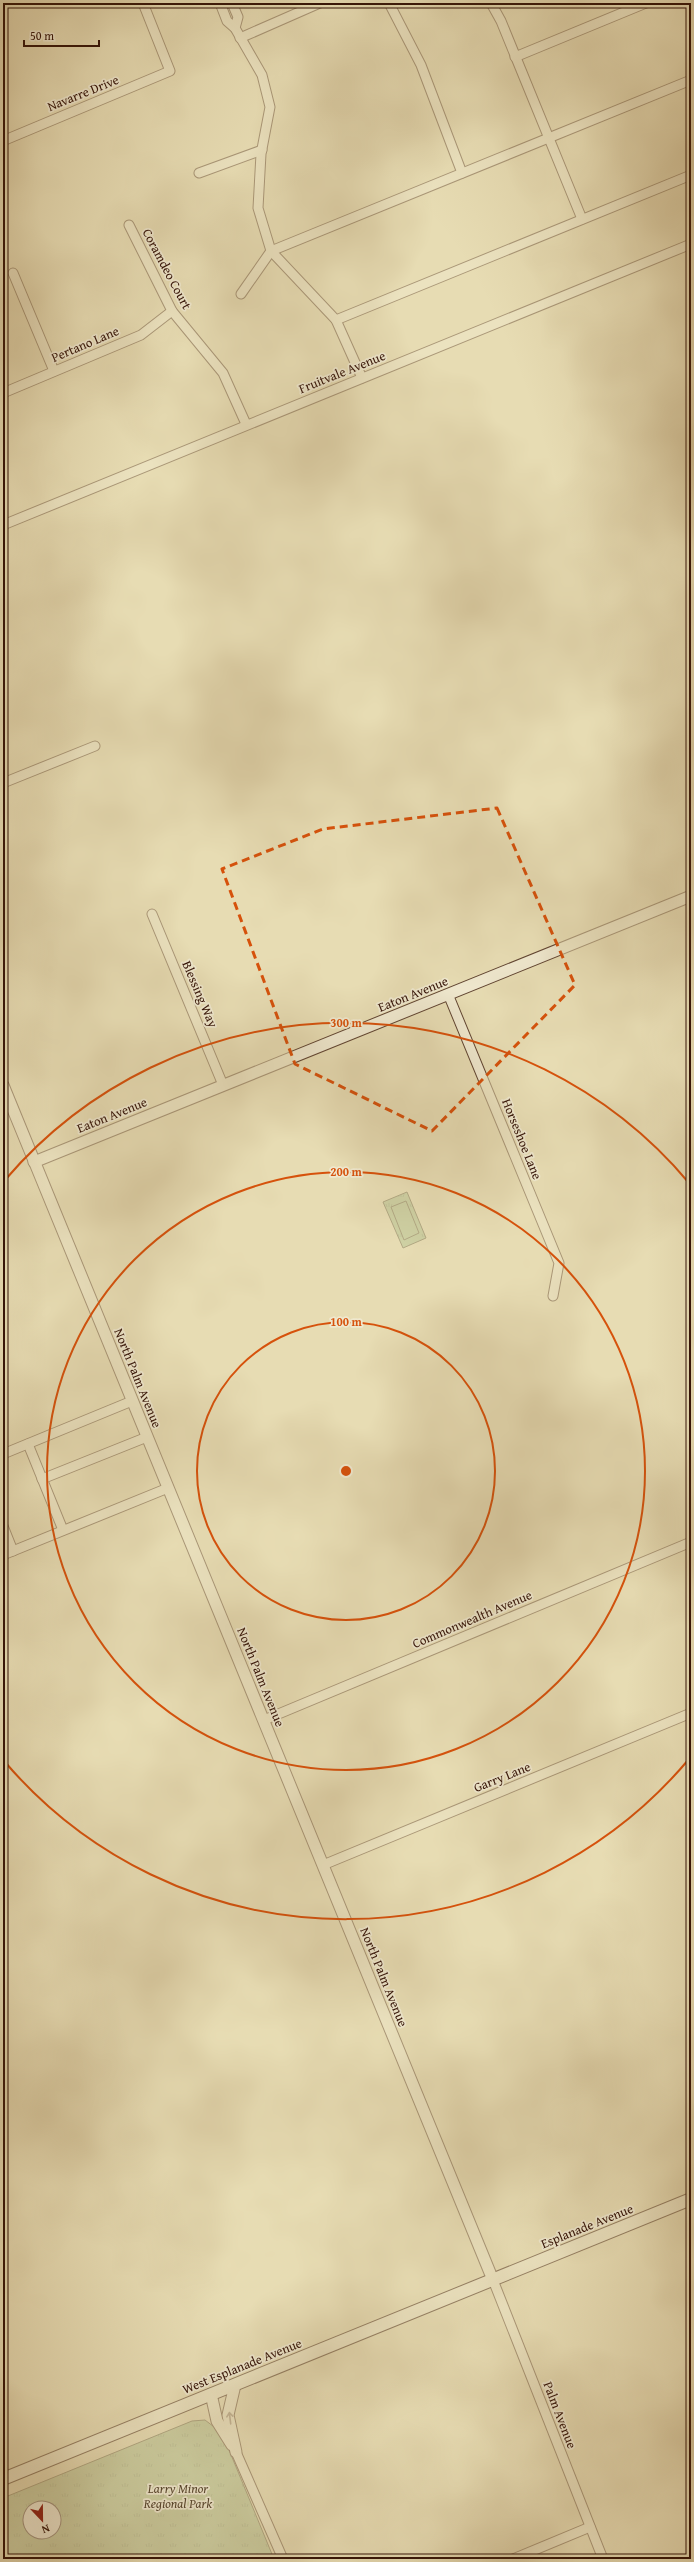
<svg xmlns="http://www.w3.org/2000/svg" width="694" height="2562" font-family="'Gentium Book Plus',serif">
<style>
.grass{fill:url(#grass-tufts);stroke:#726a4c;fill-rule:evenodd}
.pitch{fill:#afc291;stroke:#726a4c}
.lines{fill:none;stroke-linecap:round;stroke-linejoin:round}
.minor-casing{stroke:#614532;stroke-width:11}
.tertiary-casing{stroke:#614532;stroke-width:13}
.secondary-casing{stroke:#341307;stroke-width:14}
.minor{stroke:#efe8ce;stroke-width:9}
.tertiary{stroke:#efe8ce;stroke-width:11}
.secondary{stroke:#efe8ce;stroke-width:12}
.oneway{stroke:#9b8874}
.marked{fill:none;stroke:#d6520c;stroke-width:3;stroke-dasharray:8 5;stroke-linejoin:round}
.ring{fill:none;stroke:#d6520c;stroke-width:2}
.labels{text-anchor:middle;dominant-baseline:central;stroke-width:3.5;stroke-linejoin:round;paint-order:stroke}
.street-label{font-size:13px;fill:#341307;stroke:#efe8ce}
.park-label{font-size:13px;font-style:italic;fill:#594830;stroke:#efe8ce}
.centre{fill:#d6520c;stroke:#efe8ce;stroke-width:2}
.ring-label{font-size:12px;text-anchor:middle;font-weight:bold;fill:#d6520c;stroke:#efe8ce;stroke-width:3.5;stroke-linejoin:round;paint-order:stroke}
</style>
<defs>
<pattern id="grass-tufts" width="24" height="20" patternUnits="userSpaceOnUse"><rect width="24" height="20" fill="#afc291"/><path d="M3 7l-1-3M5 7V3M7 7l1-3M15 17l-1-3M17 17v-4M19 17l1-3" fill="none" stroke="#97a67c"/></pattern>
</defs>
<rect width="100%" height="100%" fill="#e7dcb3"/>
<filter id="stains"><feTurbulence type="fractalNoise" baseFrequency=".005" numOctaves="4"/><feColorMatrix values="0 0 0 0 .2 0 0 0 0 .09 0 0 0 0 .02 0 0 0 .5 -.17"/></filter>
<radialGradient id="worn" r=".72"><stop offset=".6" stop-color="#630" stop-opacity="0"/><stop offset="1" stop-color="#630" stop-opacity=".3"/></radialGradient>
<g class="grass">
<polygon points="407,1192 426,1238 403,1248 383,1202"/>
<path d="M205,2420L222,2433L274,2559H3V2498L192,2421ZM30,2508H54V2532H30Z"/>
</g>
<polygon class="pitch" points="406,1201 419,1233 404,1240 391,1207"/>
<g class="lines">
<g class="minor-casing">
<g id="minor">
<polyline points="220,3 227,21 235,28 262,75 270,107 261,154 258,208 271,251 336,320 362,378"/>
<polyline points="232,3 238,17 235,28"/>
<polyline points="389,3 421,65 462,173"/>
<polyline points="491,3 501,21 582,219"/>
<polyline points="240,38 320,3"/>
<polyline points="515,57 646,3"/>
<polyline points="3,136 5,140 170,71 143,3"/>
<polyline points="199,173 262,150"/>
<polyline points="129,225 172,311 223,373 246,424"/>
<polyline points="13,273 54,371"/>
<polyline points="241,294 271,251 691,80"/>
<polyline points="336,320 691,175"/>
<polyline points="3,393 141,335 172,311"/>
<polyline points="3,525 691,244"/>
<polyline points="3,783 95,746"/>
<polyline points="152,914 223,1085"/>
<polyline points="448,994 559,1263 553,1296"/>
<polyline points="28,1444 63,1530"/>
<polyline points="3,1454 132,1401"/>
<polyline points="42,1479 147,1437"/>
<polyline points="3,1526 13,1551"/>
<polyline points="3,1555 168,1488"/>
<polyline points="264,1720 691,1542"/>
<polyline points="323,1865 691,1713"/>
<polyline points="493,2280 603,2559"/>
<polyline points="236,2452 283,2559"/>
<polyline points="513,2559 590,2527"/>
</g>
</g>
<g class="tertiary-casing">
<g id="tertiary">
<polyline points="3,1085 493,2280"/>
<polyline points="34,1162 691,896"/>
<polyline points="235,2385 228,2415 236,2452"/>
<polyline points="211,2394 217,2421 232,2445"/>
</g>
</g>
<g class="secondary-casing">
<polyline id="secondary" points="3,2479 691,2199"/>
</g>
<use href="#minor" class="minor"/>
<use href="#tertiary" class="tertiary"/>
<use href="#secondary" class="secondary"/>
</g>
<defs><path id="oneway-shaft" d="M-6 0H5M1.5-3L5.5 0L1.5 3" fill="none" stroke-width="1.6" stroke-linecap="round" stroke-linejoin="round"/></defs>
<use class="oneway" href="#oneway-shaft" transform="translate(230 2418) rotate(-97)"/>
<path d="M0 0H694V2562H0ZM497,808L575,985L432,1131L295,1064L222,869L323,829Z" fill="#e7dcb3" fill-opacity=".55" fill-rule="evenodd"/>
<path class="marked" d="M497,808L575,985L432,1131L295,1064L222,869L323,829Z"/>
<g class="ring">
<circle cx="346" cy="1471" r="149"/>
<circle cx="346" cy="1471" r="299"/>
<path d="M689 1759A448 448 0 0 1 5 1762M5 1180A448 448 0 0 1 689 1183"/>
</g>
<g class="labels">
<g class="street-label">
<text transform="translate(83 93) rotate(-22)">Navarre Drive</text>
<text transform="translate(167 269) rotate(62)">Coramdeo Court</text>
<text transform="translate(85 344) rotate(-23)">Pertano Lane</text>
<text transform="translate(342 372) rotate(-22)">Fruitvale Avenue</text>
<text transform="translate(200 994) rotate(67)">Blessing Way</text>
<text transform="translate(413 994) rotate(-22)">Eaton Avenue</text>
<text transform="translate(112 1115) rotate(-22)">Eaton Avenue</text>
<text transform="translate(522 1139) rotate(68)">Horseshoe Lane</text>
<text transform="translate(138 1378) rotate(68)">North Palm Avenue</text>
<text transform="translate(472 1619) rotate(-23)">Commonwealth Avenue</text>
<text transform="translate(261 1677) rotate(68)">North Palm Avenue</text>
<text transform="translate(502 1777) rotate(-22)">Garry Lane</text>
<text transform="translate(384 1977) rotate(68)">North Palm Avenue</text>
<text transform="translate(587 2226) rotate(-22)">Esplanade Avenue</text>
<text transform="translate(242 2366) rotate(-22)">West Esplanade Avenue</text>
<text transform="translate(560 2415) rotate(69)">Palm Avenue</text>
</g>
<g class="park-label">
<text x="178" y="2488">Larry Minor<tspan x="178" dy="15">Regional Park</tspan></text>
</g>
</g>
<circle cx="346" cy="1471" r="6" class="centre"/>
<g class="ring-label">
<text x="346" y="1027">300 m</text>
<text x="346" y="1176">200 m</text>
<text x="346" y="1326">100 m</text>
</g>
<rect width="694" height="2562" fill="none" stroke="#e7dcb3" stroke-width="16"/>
<rect x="4" y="4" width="686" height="2554" fill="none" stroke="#341307" stroke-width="2"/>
<rect x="8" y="8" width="678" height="2546" fill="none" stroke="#341307"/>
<g transform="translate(42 2520) rotate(158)"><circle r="19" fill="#efe8ce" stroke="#a4937e"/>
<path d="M0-3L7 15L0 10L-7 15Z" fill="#8f2418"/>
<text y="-6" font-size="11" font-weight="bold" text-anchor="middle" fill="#341307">N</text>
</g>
<path d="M24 40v6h75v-6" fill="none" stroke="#341307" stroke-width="2"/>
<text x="30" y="40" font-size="12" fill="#341307" stroke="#efe8ce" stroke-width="3" paint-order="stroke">50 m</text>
<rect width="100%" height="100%" filter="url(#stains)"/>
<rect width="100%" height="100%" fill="url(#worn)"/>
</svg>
